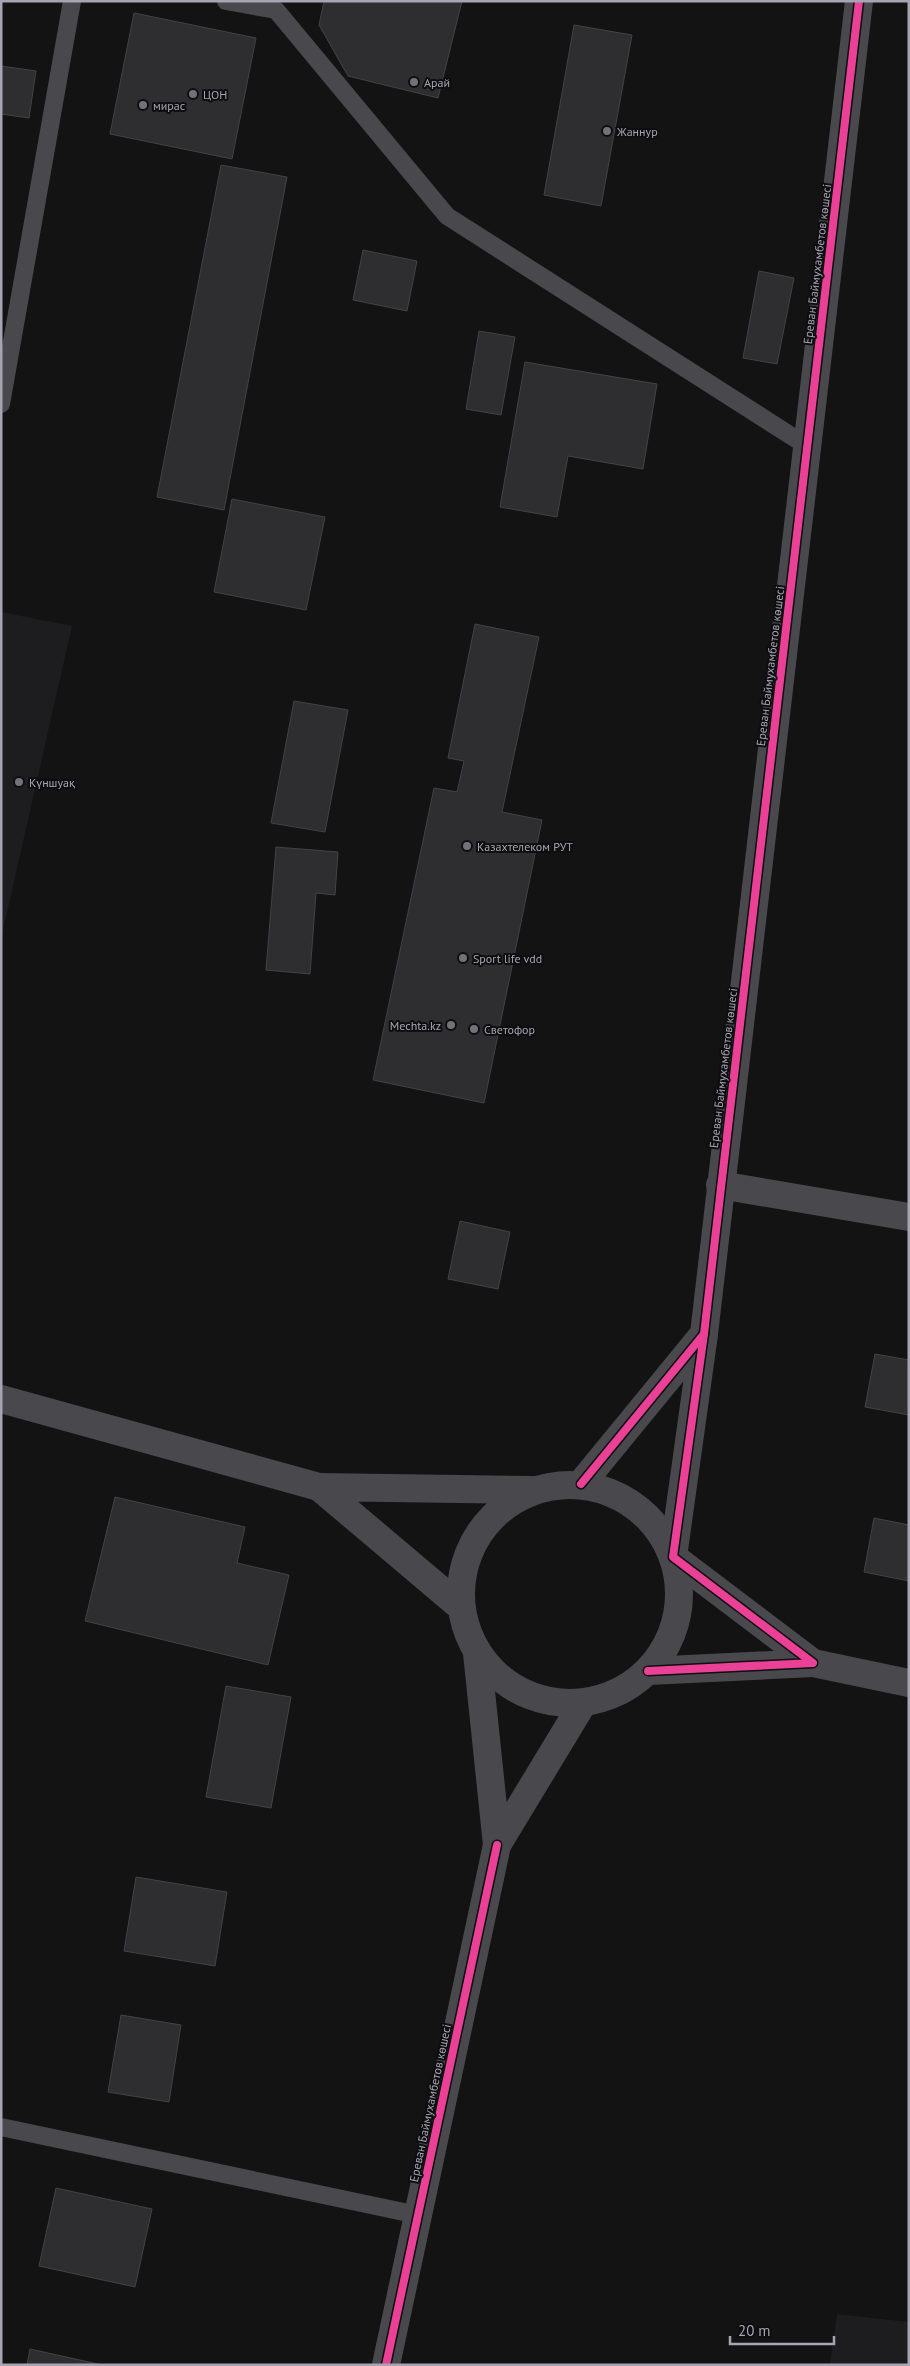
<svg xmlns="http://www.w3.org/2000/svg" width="910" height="2366" font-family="'PT Sans',sans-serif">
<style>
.built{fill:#1d1d1f}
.building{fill:#2e2d2f;stroke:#434246}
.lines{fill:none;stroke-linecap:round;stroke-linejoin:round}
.lane{stroke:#49494d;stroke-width:18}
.street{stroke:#49494d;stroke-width:28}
.cycleway-casing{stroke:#0e0d0f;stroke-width:11}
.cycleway{stroke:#ea4096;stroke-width:8}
.poi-dot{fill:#73727b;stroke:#0e0d0f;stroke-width:2}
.labels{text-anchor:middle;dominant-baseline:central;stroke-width:4;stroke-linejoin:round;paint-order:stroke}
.poi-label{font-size:12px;fill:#a7a5b3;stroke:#0e0d0f;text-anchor:start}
.street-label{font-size:12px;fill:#a7a5b3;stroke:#0e0d0f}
</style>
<rect width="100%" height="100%" fill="#131313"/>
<g class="built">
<polygon points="1,612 72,626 1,939"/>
<polygon points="837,2314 909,2322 909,2365 830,2365"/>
</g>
<g class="building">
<polygon points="324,1 462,1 438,98 348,76 319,25"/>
<polygon points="134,13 256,38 232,159 110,134"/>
<polygon points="574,25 632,35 601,206 544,195"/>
<polygon points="1,66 36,71 29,118 1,114"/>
<polygon points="221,165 287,177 224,510 157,497"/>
<polygon points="363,250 417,261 407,311 353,300"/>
<polygon points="759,271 794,278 777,364 743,358"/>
<polygon points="479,331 515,337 501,415 466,409"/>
<polygon points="525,362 657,384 643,469 568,456 557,517 500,507"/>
<polygon points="232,499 325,517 306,610 214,592"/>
<polygon points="475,624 539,637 502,812 542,820 484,1103 373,1080 434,788 457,792 464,761 448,758"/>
<polygon points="294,701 348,710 325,832 271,823"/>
<polygon points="276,847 338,852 335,895 316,893 310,974 266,970"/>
<polygon points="460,1221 510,1232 498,1289 448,1279"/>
<polygon points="875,1354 909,1360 909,1415 865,1407"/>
<polygon points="115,1497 245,1527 237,1563 289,1575 268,1665 85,1621"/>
<polygon points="874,1518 909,1525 909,1581 864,1572"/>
<polygon points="226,1686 291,1697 271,1808 206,1797"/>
<polygon points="136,1877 227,1892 215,1966 124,1951"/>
<polygon points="121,2015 181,2025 169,2102 108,2092"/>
<polygon points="56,2188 152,2209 135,2287 39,2266"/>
<polygon points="30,2349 98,2364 27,2365"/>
</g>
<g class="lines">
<g class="lane">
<polyline points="226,1 276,10 447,216 807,446"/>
<polyline points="1,404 72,1"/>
<polyline points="1,2127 418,2215"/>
</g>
<g class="street">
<polyline points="720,1185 909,1217"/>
<polyline points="704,1334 859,1"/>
<polyline points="1,1399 319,1487"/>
<polyline points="581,1484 704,1334 673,1557 813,1663 648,1671"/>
<circle cx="570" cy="1594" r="109"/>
<polyline points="461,1607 319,1487 531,1490"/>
<polyline points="477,1653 497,1845 583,1703"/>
<polyline points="813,1663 909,1683"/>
<polyline points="386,2365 497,1845"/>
</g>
<g class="cycleway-casing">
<g id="cycleway">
<polyline points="704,1334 859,1"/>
<polyline points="581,1484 704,1334 673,1557 813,1663 648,1671"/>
<polyline points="386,2365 497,1845"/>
</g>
</g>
<use href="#cycleway" class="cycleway"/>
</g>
<g class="poi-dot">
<circle cx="414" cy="82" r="5"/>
<circle cx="193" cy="94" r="5"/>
<circle cx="143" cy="105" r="5"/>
<circle cx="607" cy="131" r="5"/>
<circle cx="19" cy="782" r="5"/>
<circle cx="467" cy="846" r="5"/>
<circle cx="463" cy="958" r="5"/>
<circle cx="451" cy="1025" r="5"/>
<circle cx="474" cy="1029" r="5"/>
</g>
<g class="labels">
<g class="poi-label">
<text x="424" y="82">Арай</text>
<text x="203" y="94">ЦОН</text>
<text x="153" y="105">мирас</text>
<text x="617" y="131">Жаннур</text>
<text x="29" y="782">Күншуақ</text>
<text x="477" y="846">Казахтелеком РУТ</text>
<text x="473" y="958">Sport life vdd</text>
<text x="441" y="1025" text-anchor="end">Mechta.kz</text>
<text x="484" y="1029">Светофор</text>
</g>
<g class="street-label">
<text transform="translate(817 264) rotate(-83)">Ереван Баймухамбетов көшесі</text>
<text transform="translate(770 666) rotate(-83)">Ереван Баймухамбетов көшесі</text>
<text transform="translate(723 1068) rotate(-83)">Ереван Баймухамбетов көшесі</text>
<text transform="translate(430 2103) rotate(-78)">Ереван Баймухамбетов көшесі</text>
</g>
</g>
<rect width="910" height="2366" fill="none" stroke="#a7a5b3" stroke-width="5"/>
<path d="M730 2336v8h104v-8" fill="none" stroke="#a7a5b3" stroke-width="2.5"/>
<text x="738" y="2336" font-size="15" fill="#a7a5b3" stroke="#0e0d0f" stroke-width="4" paint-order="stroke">20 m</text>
</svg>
